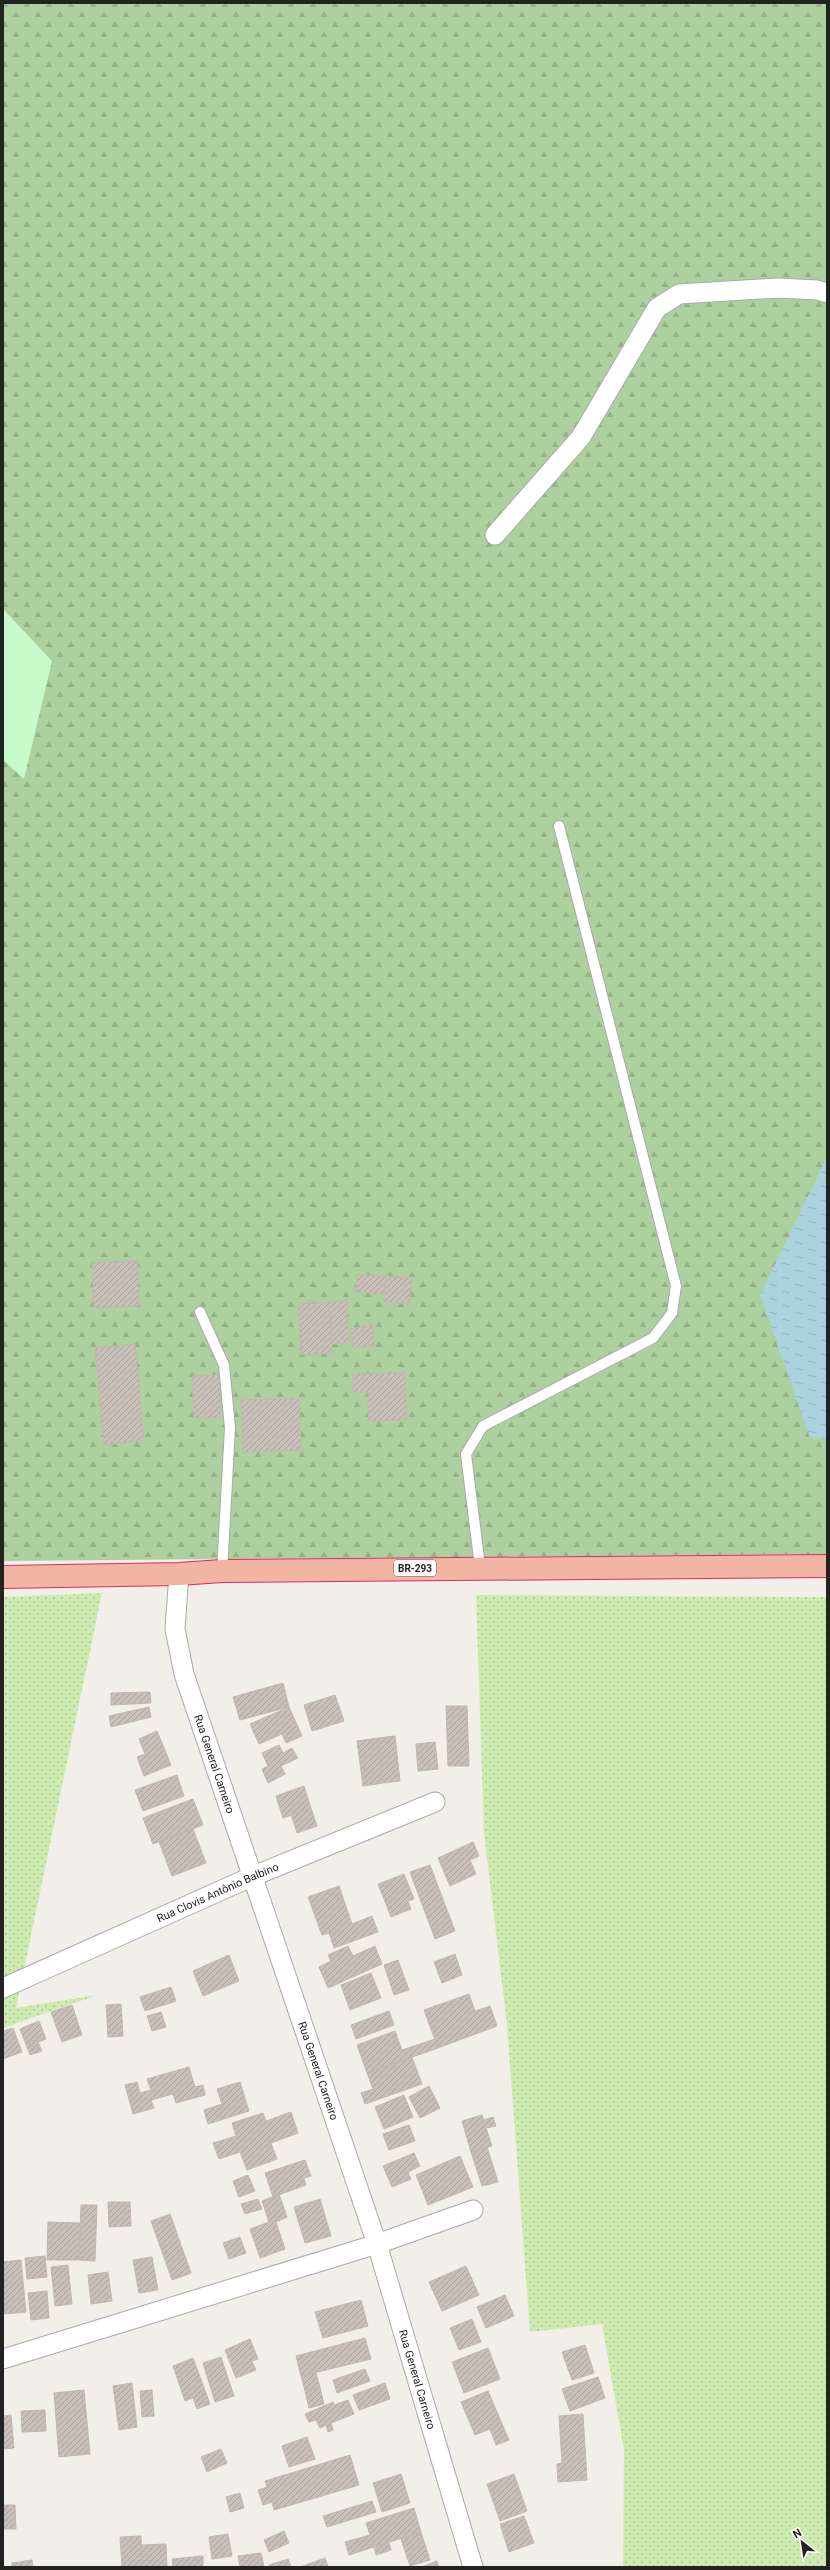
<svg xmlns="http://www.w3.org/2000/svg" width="830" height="2570" font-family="Roboto,sans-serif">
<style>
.grass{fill:url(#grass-dots)}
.forest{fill:url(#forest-firs)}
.park{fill:#c8facc}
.water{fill:url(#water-ripples)}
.building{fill:url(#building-hatch);stroke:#c4b6ab}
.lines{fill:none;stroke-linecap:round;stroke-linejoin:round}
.service-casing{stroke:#a9a9a9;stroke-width:12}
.minor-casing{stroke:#a9a9a9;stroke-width:21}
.trunk-casing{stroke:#dc2a67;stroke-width:24}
.service{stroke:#fff;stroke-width:10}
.minor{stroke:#fff;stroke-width:19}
.trunk{stroke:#f2b4a3;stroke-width:22}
.labels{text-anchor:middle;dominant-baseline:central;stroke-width:4;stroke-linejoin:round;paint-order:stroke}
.shield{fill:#fff;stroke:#646464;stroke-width:1}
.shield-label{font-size:10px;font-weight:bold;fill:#222}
.street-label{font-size:11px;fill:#222;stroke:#fff}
</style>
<defs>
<pattern id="grass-dots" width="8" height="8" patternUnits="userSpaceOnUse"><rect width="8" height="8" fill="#cdebb0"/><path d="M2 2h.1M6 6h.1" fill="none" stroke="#b0c997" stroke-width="1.8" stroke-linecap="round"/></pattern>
<pattern id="forest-firs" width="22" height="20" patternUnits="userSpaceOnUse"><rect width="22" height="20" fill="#add19e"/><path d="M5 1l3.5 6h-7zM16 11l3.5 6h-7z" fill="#95b388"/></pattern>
<pattern id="water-ripples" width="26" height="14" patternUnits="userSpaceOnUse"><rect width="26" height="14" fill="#aad3df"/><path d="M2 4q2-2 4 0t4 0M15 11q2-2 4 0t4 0" fill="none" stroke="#92b5bf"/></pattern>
<pattern id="building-hatch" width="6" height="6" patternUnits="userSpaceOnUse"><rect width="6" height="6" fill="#c7bfb8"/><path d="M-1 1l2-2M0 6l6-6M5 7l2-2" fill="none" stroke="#aba49e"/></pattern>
</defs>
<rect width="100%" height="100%" fill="#f2efe9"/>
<g class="grass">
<polygon points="102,1593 16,2008 97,1995 3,2028 3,1597"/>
<polygon points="476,1595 827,1597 827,2567 623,2567 624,2450 602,2324 530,2332 507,2025 484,1833"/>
</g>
<polygon class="forest" points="3,3 827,3 827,1554 3,1561"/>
<polygon class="park" points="3,609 52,661 24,779 3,760"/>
<polygon class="water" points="827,1157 827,1439 810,1438 760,1295"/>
<g class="building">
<polygon points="137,1261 139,1306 94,1308 92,1263"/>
<polygon points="357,1274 386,1276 384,1294 356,1292"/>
<polygon points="386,1276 412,1278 409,1304 384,1302"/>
<polygon points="347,1301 349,1343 332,1344 329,1302"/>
<polygon points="329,1302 332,1353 301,1355 298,1304"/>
<polygon points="372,1325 375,1345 353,1348 350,1329"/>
<polygon points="135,1344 144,1440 104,1445 95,1348"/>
<polygon points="405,1373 407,1420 368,1421 368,1392 353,1392 353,1374"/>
<polygon points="220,1375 221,1417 194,1418 192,1376"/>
<polygon points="299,1398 301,1450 243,1452 241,1400"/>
<polygon points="283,1683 289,1707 240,1720 233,1697"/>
<polygon points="150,1692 151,1703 111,1705 111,1693"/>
<polygon points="335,1695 344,1721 312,1731 304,1705"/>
<polygon points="446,1706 467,1706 469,1766 448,1766"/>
<polygon points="149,1707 151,1717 111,1727 109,1716"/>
<polygon points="289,1707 302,1736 286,1743 282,1734 259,1744 250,1724"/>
<polygon points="157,1731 171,1765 144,1776 137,1757 145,1754 139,1739"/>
<polygon points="395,1736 400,1781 383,1783 378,1738"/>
<polygon points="378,1738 383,1783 363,1786 357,1741"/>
<polygon points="435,1742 438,1769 418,1771 416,1744"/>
<polygon points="279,1745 283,1753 292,1748 298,1758 281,1766 285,1774 268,1783 262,1769 268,1766 262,1753"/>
<polygon points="177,1775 184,1796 143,1811 135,1790"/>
<polygon points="304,1786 311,1808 283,1818 276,1796"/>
<polygon points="193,1799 203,1825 153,1844 143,1818"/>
<polygon points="311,1808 317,1826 297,1833 291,1814"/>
<polygon points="193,1829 206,1863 172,1876 159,1842"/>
<polygon points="473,1842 479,1856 470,1860 476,1874 450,1886 438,1858"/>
<polygon points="430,1865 455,1931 435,1939 410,1872"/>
<polygon points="404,1874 414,1899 408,1901 411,1909 391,1917 378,1884"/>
<polygon points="339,1886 352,1924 372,1916 378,1932 334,1948 329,1933 322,1935 308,1897"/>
<polygon points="348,1946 353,1956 375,1946 382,1964 328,1988 319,1967 331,1961 328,1955"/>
<polygon points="455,1954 462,1975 442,1983 434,1962"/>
<polygon points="229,1955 239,1981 203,1996 193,1971"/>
<polygon points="398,1960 409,1990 394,1995 384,1965"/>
<polygon points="371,1973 381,1998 350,2010 341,1985"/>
<polygon points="171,1987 176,2001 145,2011 140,1997"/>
<polygon points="469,1994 475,2011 490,2006 497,2026 438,2048 424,2010"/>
<polygon points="121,2004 123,2036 108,2037 106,2005"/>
<polygon points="72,2005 82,2035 62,2042 51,2012"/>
<polygon points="389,2011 394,2025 356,2039 351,2025"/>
<polygon points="161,2012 166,2027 152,2031 147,2016"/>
<polygon points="39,2021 46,2039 38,2042 42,2051 30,2055 20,2029"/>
<polygon points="13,2028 22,2052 3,2059 3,2031"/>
<polygon points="395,2031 402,2050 435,2039 438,2048 367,2073 357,2045"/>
<polygon points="412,2057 422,2084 365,2104 361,2093 373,2089 367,2073"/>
<polygon points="189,2067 195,2087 203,2085 205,2095 176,2103 173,2094 151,2100 154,2108 133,2114 125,2085 137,2082 140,2093 151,2090 147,2079"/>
<polygon points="240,2082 249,2111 208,2124 204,2110 222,2104 217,2089"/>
<polygon points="429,2086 440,2108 420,2118 409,2097"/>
<polygon points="404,2095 413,2117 384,2129 375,2107"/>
<polygon points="291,2112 298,2133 271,2143 277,2159 247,2170 240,2152 219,2159 213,2143 236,2136 232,2123 263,2113 266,2121"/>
<polygon points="482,2115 484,2120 493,2117 496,2126 486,2128 492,2146 471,2152 462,2121"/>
<polygon points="409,2125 415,2141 389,2150 383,2134"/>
<polygon points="487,2147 498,2182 482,2186 471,2152"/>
<polygon points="414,2153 420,2166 408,2172 411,2179 392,2187 383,2166"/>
<polygon points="460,2156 473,2187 428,2205 416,2175"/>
<polygon points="305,2160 311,2176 304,2178 306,2185 273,2197 265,2173"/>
<polygon points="248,2175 255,2191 239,2197 233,2181"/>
<polygon points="279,2194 287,2217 276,2222 285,2249 260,2258 250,2229 269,2222 262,2201"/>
<polygon points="258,2199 262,2209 245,2214 241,2204"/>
<polygon points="320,2199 331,2236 305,2243 294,2207"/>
<polygon points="108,2202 130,2202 131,2226 109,2227"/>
<polygon points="81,2205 97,2205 95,2261 79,2260"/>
<polygon points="170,2214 191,2273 172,2280 151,2221"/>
<polygon points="48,2222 80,2223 79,2260 47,2260"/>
<polygon points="240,2237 246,2253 229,2259 223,2243"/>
<polygon points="45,2256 47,2277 27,2279 25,2258"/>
<polygon points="152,2257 158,2290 139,2293 133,2260"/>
<polygon points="21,2260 26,2312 4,2314 3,2262"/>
<polygon points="68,2265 72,2304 55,2306 51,2267"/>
<polygon points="466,2266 479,2295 442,2311 429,2282"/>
<polygon points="108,2272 112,2301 91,2304 88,2275"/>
<polygon points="47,2291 49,2318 31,2320 28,2293"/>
<polygon points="505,2295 514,2316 486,2328 477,2307"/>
<polygon points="361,2300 368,2326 323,2338 315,2312"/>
<polygon points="472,2319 481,2342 459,2350 450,2328"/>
<polygon points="365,2338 371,2359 301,2376 296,2356"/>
<polygon points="250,2339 258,2359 252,2361 256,2370 236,2378 225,2350"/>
<polygon points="585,2345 594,2373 572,2380 562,2352"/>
<polygon points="488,2348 500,2379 464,2393 452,2362"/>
<polygon points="221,2357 234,2396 215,2402 203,2363"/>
<polygon points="193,2358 210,2404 197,2409 193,2398 185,2401 173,2366"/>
<polygon points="365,2369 370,2381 337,2393 333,2380"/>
<polygon points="316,2373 320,2387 305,2391 301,2376"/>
<polygon points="598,2377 605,2398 570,2411 562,2389"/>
<polygon points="132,2383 137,2427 119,2430 113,2386"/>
<polygon points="385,2383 390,2399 359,2410 353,2395"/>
<polygon points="320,2387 324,2404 309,2408 305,2391"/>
<polygon points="84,2390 90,2454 59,2457 54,2393"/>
<polygon points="152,2390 154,2416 142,2417 140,2391"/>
<polygon points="488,2391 509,2440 496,2445 490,2429 475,2435 461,2402"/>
<polygon points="348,2400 354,2414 331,2423 333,2430 328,2432 326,2425 320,2428 316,2420 309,2422 305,2414 333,2402 334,2405"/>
<polygon points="45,2410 46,2431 22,2432 21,2411"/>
<polygon points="583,2414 587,2480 558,2482 557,2464 562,2463 559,2416"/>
<polygon points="11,2415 14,2448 3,2449 3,2416"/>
<polygon points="307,2437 315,2459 289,2467 282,2446"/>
<polygon points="221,2449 227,2463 207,2472 201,2457"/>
<polygon points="350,2455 359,2485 274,2510 272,2502 263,2505 258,2490 267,2487 265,2481"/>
<polygon points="401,2474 410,2503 382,2512 373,2483"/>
<polygon points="514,2474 527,2511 500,2521 487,2484"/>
<polygon points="240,2493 244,2508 230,2512 226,2497"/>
<polygon points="372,2501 376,2512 327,2527 323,2516"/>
<polygon points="3,2505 15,2505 16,2529 3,2529"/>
<polygon points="414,2508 421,2532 349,2555 345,2542 370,2535 366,2523"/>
<polygon points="524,2516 534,2543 509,2552 500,2524"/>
<polygon points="284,2531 289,2543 269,2552 264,2540"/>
<polygon points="421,2532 430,2560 410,2566 401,2539"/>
<polygon points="228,2534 232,2556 212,2559 209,2537"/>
<polygon points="141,2536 142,2567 122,2567 120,2537"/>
<polygon points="389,2543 391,2550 376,2555 374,2547"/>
<polygon points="166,2544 167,2567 142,2567 141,2545"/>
<polygon points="261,2553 264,2567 240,2567 238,2556"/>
<polygon points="203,2556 203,2567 173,2567 172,2559"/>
<polygon points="325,2558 328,2567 303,2567 303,2566"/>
<polygon points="288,2559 291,2567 270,2567 269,2565"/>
<polygon points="32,2560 33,2567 12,2567 12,2563"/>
<polygon points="437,2561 439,2567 422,2567"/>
</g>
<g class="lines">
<g class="service-casing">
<g id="service">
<polyline points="200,1312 224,1365 230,1428 222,1571"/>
<polyline points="480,1567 466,1454 483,1426 653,1338 672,1313 676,1286 559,826"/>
</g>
</g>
<g class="minor-casing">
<g id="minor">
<polyline points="495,535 581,437 657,308 679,294 778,288 817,290 827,293"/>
<path id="s1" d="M179,1574L175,1629L184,1674L377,2244L473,2567"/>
<path id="s2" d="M3,1988L251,1877L435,1802"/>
<polyline points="3,2359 377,2244 473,2210"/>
</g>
</g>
<g class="trunk-casing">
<polyline id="trunk" points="3,1577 179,1574 222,1571 827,1566"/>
</g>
<use href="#service" class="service"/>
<use href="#minor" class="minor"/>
<use href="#trunk" class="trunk"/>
</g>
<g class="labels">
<rect class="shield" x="394" y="1560" width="42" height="16" rx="3"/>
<g class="shield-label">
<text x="415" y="1568">BR-293</text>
</g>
<g class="street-label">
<text stroke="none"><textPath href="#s1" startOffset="196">Rua General Carneiro</textPath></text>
<text stroke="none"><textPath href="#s2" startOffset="235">Rua Clovis Antônio Balbino</textPath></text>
<text stroke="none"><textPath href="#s1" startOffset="520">Rua General Carneiro</textPath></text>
<text stroke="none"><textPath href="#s1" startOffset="844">Rua General Carneiro</textPath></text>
</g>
</g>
<rect width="830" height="2570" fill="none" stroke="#222222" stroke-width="8"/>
<g transform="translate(802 2542) rotate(330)" stroke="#ffffff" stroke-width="3" paint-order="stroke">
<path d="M0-3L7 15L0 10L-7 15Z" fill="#222222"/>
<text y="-6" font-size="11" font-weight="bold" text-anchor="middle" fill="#222222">N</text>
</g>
</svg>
